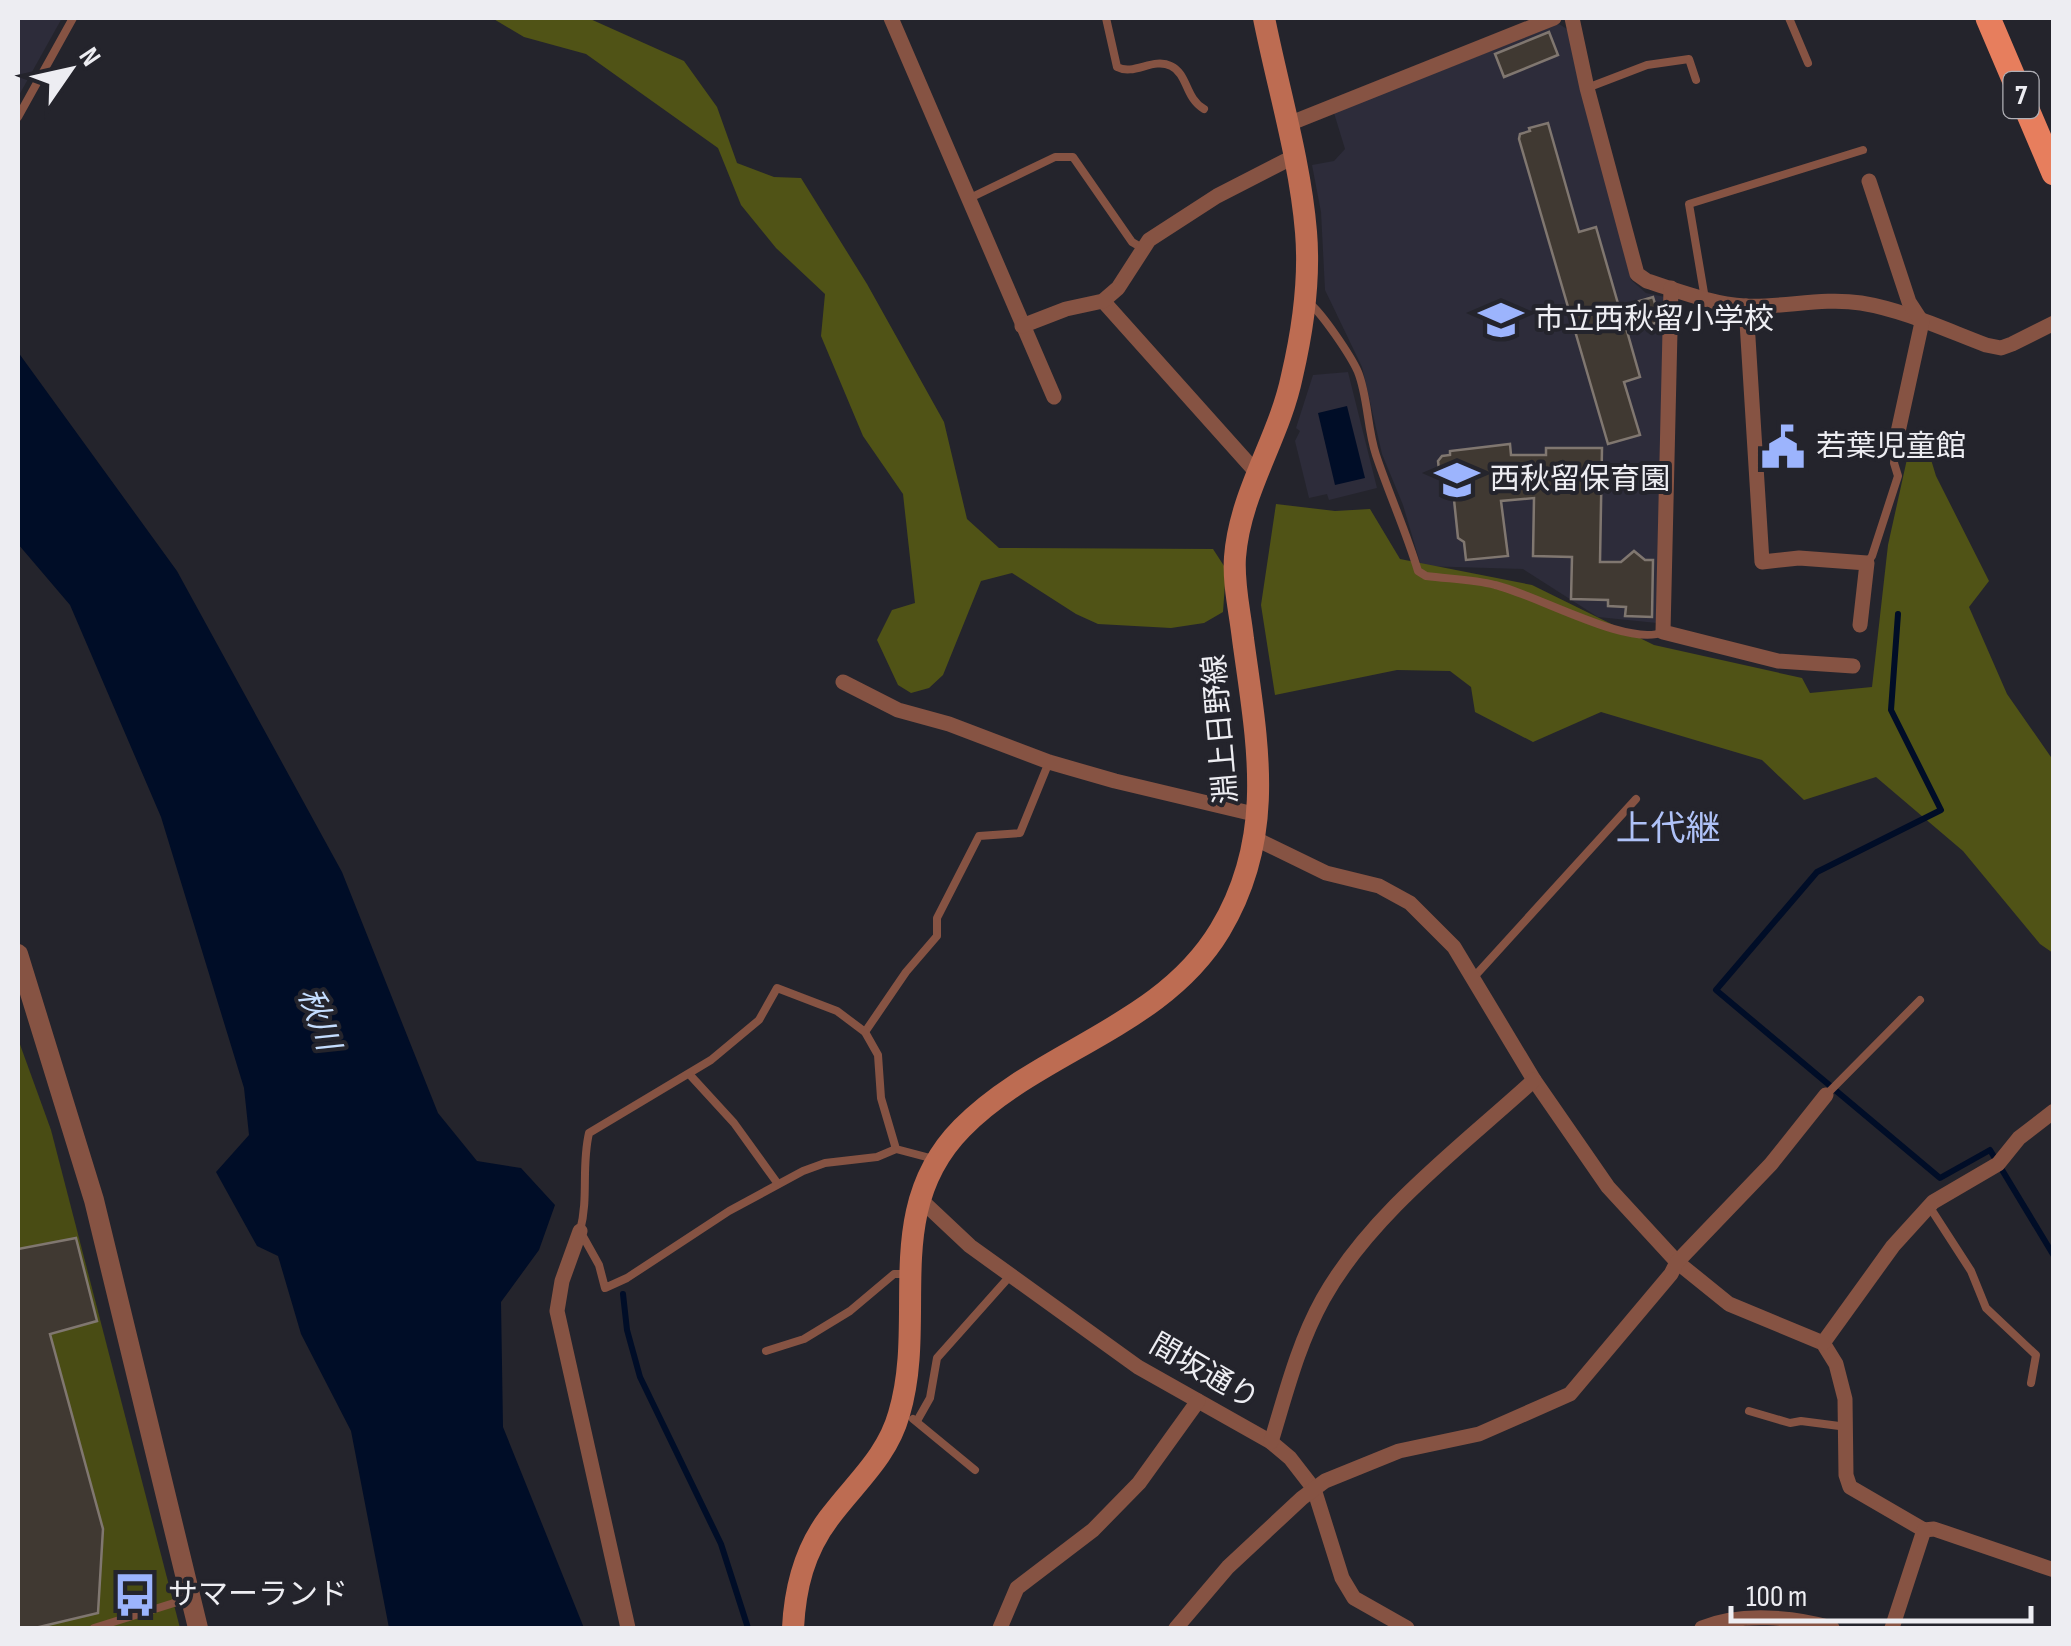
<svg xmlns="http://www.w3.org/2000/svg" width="2071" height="1646" font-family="'Sofia Sans Condensed','Noto Sans JP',sans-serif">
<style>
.built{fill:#2d2c3a}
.green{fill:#494c14}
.forest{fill:#505316}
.water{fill:#000d27}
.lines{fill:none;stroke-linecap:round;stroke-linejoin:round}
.stream{stroke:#000d27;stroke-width:6}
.building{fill:#403932;stroke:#807770;stroke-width:2.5}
.service{stroke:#865343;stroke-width:8}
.minor{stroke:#865343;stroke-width:15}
.tertiary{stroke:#865343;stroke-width:20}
.secondary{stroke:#bd6c52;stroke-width:22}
.primary{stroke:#e77e5d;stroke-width:25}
.labels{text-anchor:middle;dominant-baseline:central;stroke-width:8;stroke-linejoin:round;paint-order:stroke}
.shield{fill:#24242c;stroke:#b1b1b7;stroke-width:2.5}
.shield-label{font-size:28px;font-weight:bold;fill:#ededf2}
.poi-label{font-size:30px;fill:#ededf2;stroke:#24242c;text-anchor:start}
.street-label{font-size:30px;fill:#ededf2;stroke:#24242c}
.water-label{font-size:32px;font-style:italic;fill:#c4ddfe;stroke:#24242c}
.quarter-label{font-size:35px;fill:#afc2f8;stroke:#24242c}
</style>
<rect width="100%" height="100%" fill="#24242c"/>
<g class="built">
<polygon points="18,18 62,18 18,97"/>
<polygon points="1559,24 1570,31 1631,280 1646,293 1665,297 1657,623 1598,617 1523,569 1421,566 1403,505 1382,454 1362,367 1325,290 1321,212 1312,165 1334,161 1345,149 1334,113"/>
<polygon points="1348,372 1377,488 1329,500 1327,494 1309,498 1295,441 1300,431 1296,428 1313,375"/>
</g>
<polygon class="green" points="18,1039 51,1130 180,1628 18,1628"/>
<g class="forest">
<polygon points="492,18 588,18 684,61 717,107 737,163 774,177 801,178 867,284 944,422 967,519 999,548 1213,549 1226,569 1223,612 1204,623 1171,628 1098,624 1076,614 1012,573 981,581 943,675 929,688 911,693 898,685 877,640 892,610 915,603 903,494 863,436 821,336 825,294 776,248 741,205 718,148 586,54 524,37"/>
<polygon points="1909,450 1929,453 1936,476 1989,581 1969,607 2007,694 2053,760 2053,953 2040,944 1963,851 1876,777 1804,800 1762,760 1601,712 1533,742 1475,712 1471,687 1450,671 1397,670 1275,695 1261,605 1276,504 1335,511 1370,509 1400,559 1532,585 1654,645 1802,678 1810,693 1872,687 1888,545"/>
</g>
<g class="water">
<polygon points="18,352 177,571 342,872 438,1113 477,1161 521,1168 555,1205 539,1250 501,1302 503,1427 584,1628 389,1628 351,1431 301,1334 278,1256 257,1246 216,1172 249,1135 244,1088 161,817 70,605 18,544"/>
<polygon points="1347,406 1365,478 1335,485 1318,413"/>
</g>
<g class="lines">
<g class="stream">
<polyline points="1898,614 1891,710 1941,810 1817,872 1716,990 1940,1178 1990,1150 2054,1256"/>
<polyline points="623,1294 627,1330 640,1377 721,1544 748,1628"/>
</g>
</g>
<g class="building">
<polygon points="1549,32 1558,55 1504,77 1495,54"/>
<polygon points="1548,123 1579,232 1596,227 1619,307 1653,297 1659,317 1659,322 1627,331 1640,377 1624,382 1640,435 1608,444 1519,139 1520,134 1530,131 1529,128"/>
<polygon points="1510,444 1511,455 1546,455 1546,448 1602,448 1600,562 1621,562 1634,551 1645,560 1653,560 1652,617 1625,616 1626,607 1608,606 1608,600 1571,599 1572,557 1533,556 1534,498 1501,501 1508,556 1466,560 1464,542 1458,538 1453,490 1440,478 1438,461 1442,456 1450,455 1450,451"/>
<polygon points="76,1238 97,1321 50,1334 103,1529 98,1613 35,1628 18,1628 18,1249"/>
</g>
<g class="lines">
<g class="service">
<path d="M1106,18L1117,67C1134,76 1153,57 1171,66C1188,74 1185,98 1204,109"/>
<polyline points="1789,18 1808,63"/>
<polyline points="1587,88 1647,65 1689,59 1696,80"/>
<polyline points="18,117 73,18"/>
<polyline points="970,198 1055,157 1073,157 1132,242 1144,249"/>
<polyline points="1705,299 1689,204 1863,150"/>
<path d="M1309,303C1322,313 1351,356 1358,372C1368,397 1367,428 1376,455C1389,494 1406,531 1418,571L1426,576C1448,579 1473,579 1495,585C1535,594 1629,648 1663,632"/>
<polyline points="1867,563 1872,556 1898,476 1894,463 1898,432"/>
<polyline points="1474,977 1636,799"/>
<polyline points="865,1032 906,972 937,936 937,918 979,836 1020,833 1049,762"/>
<polyline points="690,1075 734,1123 778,1184"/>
<polyline points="1826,1095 1920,1000"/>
<path d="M896,1149L881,1098L878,1055L865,1032L837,1011L777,988L759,1020L711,1060L589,1133C581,1167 589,1197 580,1231L599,1265L605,1288L627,1278L729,1211L803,1171L825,1163L877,1157L896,1149L934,1159"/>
<polyline points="1929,1206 1971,1271 1986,1308 2036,1355 2031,1383"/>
<polyline points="766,1351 804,1339 850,1311 894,1274 908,1274"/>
<polyline points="1749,1411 1790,1423 1801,1421 1847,1427"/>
<polyline points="913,1419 975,1470"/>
<polyline points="917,1421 930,1398 937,1358 1010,1276"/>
<polyline points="94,1628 190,1598"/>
</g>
<g class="minor">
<polyline points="891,18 1054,397"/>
<path d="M1572,18L1587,88L1637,274L1647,281C1679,291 1712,304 1745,306C1783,308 1822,297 1861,303C1904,310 1946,330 1986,345L2001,348L2012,344L2054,323"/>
<polyline points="1286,125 1554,18"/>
<polyline points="1869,181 1909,302 1922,322 1898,432"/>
<polyline points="1671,288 1663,632 1778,661 1853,666"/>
<polyline points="1103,301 1256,472"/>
<polyline points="1746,306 1762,562 1799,558 1867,563 1860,625"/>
<polyline points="1022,326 1066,309 1103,301 1118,288 1149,240 1217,196 1293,157"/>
<polyline points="843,682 898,710 949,724 1049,762 1115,781 1258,815"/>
<polyline points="1254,838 1326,873 1379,886 1410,903 1454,947 1534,1080 1608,1187 1677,1262 1729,1304 1823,1343 1836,1364 1845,1399 1846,1475 1850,1487 1924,1530 1934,1529 2054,1570"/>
<polyline points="920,1199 970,1246 1138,1367 1271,1442 1290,1458 1314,1489 1342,1578 1354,1598 1407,1628"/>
<polyline points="580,1231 562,1281 557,1311 628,1628"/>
<polyline points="1823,1343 1893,1246 1933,1202 1998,1164 2019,1138 2054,1111"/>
<path d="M1271,1442C1286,1393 1298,1344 1323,1299C1371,1213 1462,1146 1534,1080"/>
<polyline points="1000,1628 1017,1588 1093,1530 1139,1483 1198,1401"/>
<polyline points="1176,1628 1228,1567 1302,1498 1325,1481 1399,1451 1479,1434 1570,1394 1671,1274 1677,1262 1771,1164 1826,1095"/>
<path d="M1702,1628C1741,1612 1793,1617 1832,1628"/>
<polyline points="1892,1628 1924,1530"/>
</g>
<polyline class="tertiary" points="18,954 94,1200 198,1628"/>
<path class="secondary" d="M793,1628C795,1588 804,1551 829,1518C855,1483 887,1457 899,1414C928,1317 880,1211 962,1128C1039,1050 1161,1028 1220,930C1277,835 1257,742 1243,639C1240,612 1233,584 1235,557C1240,492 1279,439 1292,376C1303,329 1310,280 1306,232C1300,160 1278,88 1264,18"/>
<polyline class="primary" points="1988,18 2054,173"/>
</g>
<defs>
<g id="school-bare" transform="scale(3.45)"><path d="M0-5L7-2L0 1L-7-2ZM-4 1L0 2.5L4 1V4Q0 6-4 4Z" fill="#9cb4fd" stroke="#24242c" stroke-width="2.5" paint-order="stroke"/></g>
<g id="civic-bare" transform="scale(3.45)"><path d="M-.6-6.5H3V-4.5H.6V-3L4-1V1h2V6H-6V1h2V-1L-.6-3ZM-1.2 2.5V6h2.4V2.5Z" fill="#9cb4fd" stroke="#24242c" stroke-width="2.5" paint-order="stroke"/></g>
<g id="bus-bare" transform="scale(3.45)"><path d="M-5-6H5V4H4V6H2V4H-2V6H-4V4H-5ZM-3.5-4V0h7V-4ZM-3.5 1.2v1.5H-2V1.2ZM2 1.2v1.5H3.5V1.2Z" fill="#9cb4fd" stroke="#24242c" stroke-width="2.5" paint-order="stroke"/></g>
</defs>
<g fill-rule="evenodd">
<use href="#school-bare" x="1501" y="320"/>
<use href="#civic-bare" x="1783" y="447"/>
<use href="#school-bare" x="1457" y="480"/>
<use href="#bus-bare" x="135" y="1595"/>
</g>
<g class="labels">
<rect class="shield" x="2003.5" y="72" width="35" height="46" rx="8"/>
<g class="shield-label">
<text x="2021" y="95">7</text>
</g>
<g class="poi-label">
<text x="1534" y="320">市立西秋留小学校</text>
<text x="1816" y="447">若葉児童館</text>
<text x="1490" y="480">西秋留保育園</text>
<text x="168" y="1595">サマーランド</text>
</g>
<g class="street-label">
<text transform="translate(1221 729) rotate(-95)">淵上日野線</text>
<text transform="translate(1204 1372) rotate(30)">間坂通り</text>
</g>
<g class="water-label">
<text transform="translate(318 1019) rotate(70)">秋川</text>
</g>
<g class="quarter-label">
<text x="1668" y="829">上代継</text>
</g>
</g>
<rect width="2071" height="1646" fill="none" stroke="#ededf2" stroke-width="40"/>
<g transform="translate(70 70) rotate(56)" stroke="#24242c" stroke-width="8" paint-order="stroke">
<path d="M0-8L18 38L0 25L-18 38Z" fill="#ededf2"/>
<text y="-15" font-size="28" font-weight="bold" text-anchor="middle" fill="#ededf2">N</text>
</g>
<path d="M1731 1606v15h300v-15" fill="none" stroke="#ededf2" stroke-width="5"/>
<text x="1746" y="1606" font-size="30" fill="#ededf2" stroke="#24242c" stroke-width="8" paint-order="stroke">100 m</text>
</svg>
